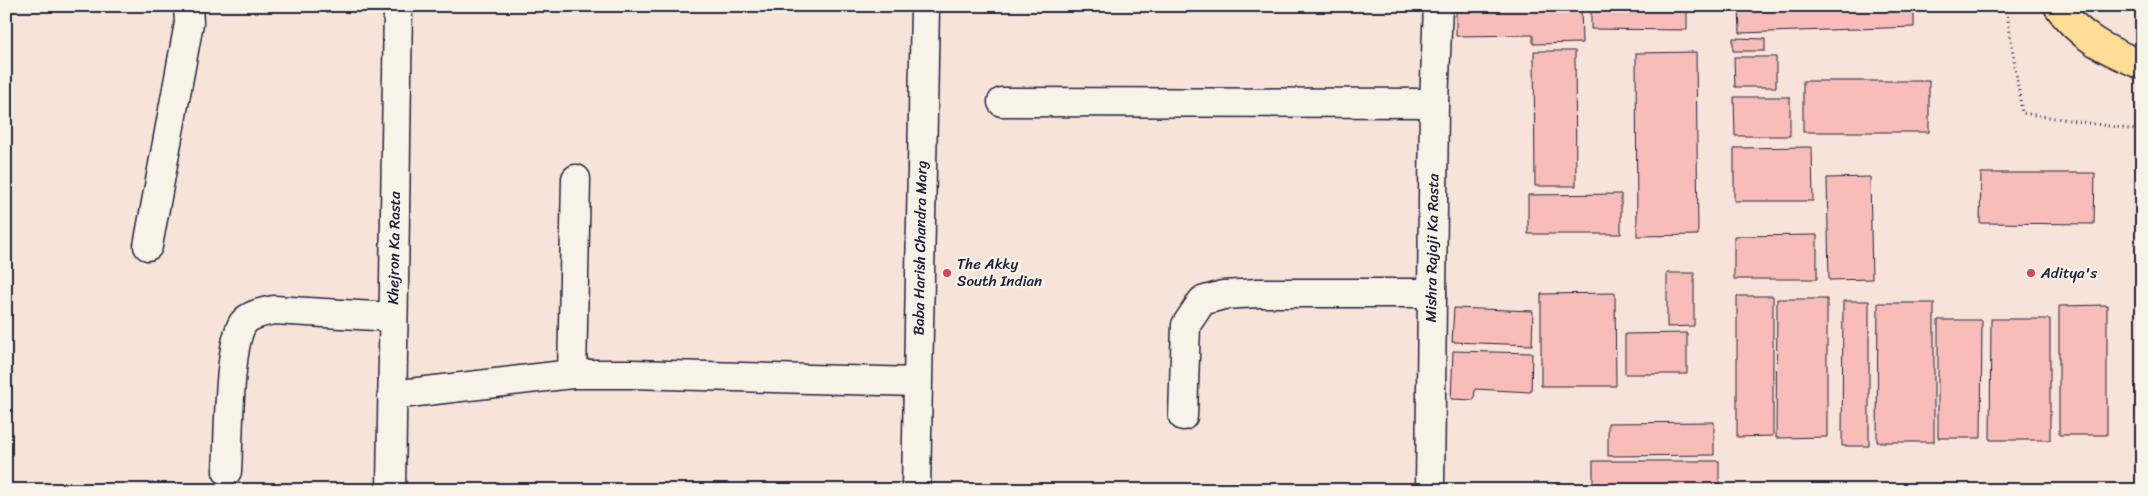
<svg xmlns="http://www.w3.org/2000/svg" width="2148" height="496" font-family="Sriracha,sans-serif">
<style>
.building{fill:#f9bdb9;stroke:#22223b}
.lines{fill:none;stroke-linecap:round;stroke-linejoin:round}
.minor-casing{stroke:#22223b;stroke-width:31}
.major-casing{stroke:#22223b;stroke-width:31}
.path{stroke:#22223b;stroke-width:3;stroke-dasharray:1 4;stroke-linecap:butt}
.minor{stroke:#f7f3e8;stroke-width:28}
.major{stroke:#ffdd96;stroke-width:28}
.poi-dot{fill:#d1495b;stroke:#f7f3e8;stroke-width:2}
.labels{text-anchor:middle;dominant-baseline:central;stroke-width:4.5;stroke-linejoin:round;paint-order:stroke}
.street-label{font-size:15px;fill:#22223b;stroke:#f7f3e8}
.poi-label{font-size:15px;fill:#22223b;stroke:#f7f3e8;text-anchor:start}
</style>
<rect width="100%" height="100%" fill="#f8e3da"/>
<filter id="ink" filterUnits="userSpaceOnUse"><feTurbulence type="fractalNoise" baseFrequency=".02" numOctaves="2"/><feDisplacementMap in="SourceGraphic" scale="10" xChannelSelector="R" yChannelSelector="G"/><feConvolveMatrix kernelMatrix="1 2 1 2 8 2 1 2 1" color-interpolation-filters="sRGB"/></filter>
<g filter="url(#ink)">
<g class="building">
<polygon points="1456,6 1581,6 1582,43 1533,44 1533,35 1456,36"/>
<polygon points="1591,6 1687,6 1687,30 1591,29"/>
<polygon points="1739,6 1914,6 1914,27 1740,33"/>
<polygon points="1733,38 1765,39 1765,51 1733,51"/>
<polygon points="1534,51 1575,51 1576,186 1535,186"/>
<polygon points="1696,52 1698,235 1637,236 1636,53"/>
<polygon points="1734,57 1776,57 1776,87 1735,87"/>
<rect x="1803" y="81" width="126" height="51"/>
<polygon points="1734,97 1790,97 1790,136 1735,136"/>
<polygon points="1812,147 1813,201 1734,201 1734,148"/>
<polygon points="1981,173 2095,173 2094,224 1980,223"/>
<polygon points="1870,177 1872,279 1829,280 1827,178"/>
<polygon points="1621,194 1621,234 1528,234 1528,195"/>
<polygon points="1817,235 1817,279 1734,279 1734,236"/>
<polygon points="1667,273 1694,273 1694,326 1667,327"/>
<polygon points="1615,293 1616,386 1541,386 1541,294"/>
<polygon points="1737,296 1773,296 1773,436 1737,437"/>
<polygon points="1777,299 1827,299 1827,437 1776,438"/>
<polygon points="1843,301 1869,301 1869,446 1842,446"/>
<polygon points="1878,303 1934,303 1934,442 1877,442"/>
<polygon points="2107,305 2107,435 2059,435 2059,306"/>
<polygon points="1454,308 1533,311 1532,345 1452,342"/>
<polygon points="1991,319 2050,319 2050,440 1990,440"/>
<polygon points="1938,320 1982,320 1981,438 1938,438"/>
<polygon points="1687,333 1687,374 1625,374 1625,334"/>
<polygon points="1453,351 1532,353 1531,392 1475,389 1474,400 1451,399"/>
<polygon points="1714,422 1714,455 1608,456 1608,423"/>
<rect x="1593" y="461" width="126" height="29"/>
<polygon points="1547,488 1547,490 1450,490 1450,489"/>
</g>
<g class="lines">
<g class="minor-casing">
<g id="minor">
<polyline points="1002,102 1434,103"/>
<polyline points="148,246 189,23 188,6"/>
<polyline points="572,374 576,179"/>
<polyline points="392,395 572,374 632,374 917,382"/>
<polyline points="1183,416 1186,325 1202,301 1223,295 1258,293 1432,293"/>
<path d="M227,471C229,440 228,346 243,323C250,314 264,312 274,310L392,317"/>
<polyline points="391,490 398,6"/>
<polyline points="916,490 925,6"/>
<polyline points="1430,490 1434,103 1438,6"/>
</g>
</g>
<g class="major-casing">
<path id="major" d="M2058,6C2078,37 2109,51 2142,65"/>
</g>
<polyline class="path" points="2006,6 2022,113 2142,131"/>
<use href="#minor" class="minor"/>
<use href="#major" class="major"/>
</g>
</g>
<g class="poi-dot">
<circle cx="947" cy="273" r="5"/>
<circle cx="2031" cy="273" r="5"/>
</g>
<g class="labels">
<g class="street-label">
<text transform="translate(394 248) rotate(-89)">Khejron Ka Rasta</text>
<text transform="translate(920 248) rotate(-89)">Baba Harish Chandra Marg</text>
<text transform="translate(1432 248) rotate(-89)">Mishra Rajaji Ka Rasta</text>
</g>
<g class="poi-label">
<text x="957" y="264">The Akky<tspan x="957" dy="17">South Indian</tspan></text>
<text x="2041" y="273">Aditya's</text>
</g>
</g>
<rect width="2148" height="496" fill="none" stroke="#f7f3e8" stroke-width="25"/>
<rect x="12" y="12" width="2123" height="471" fill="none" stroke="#22223b" stroke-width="2" filter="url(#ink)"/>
</svg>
